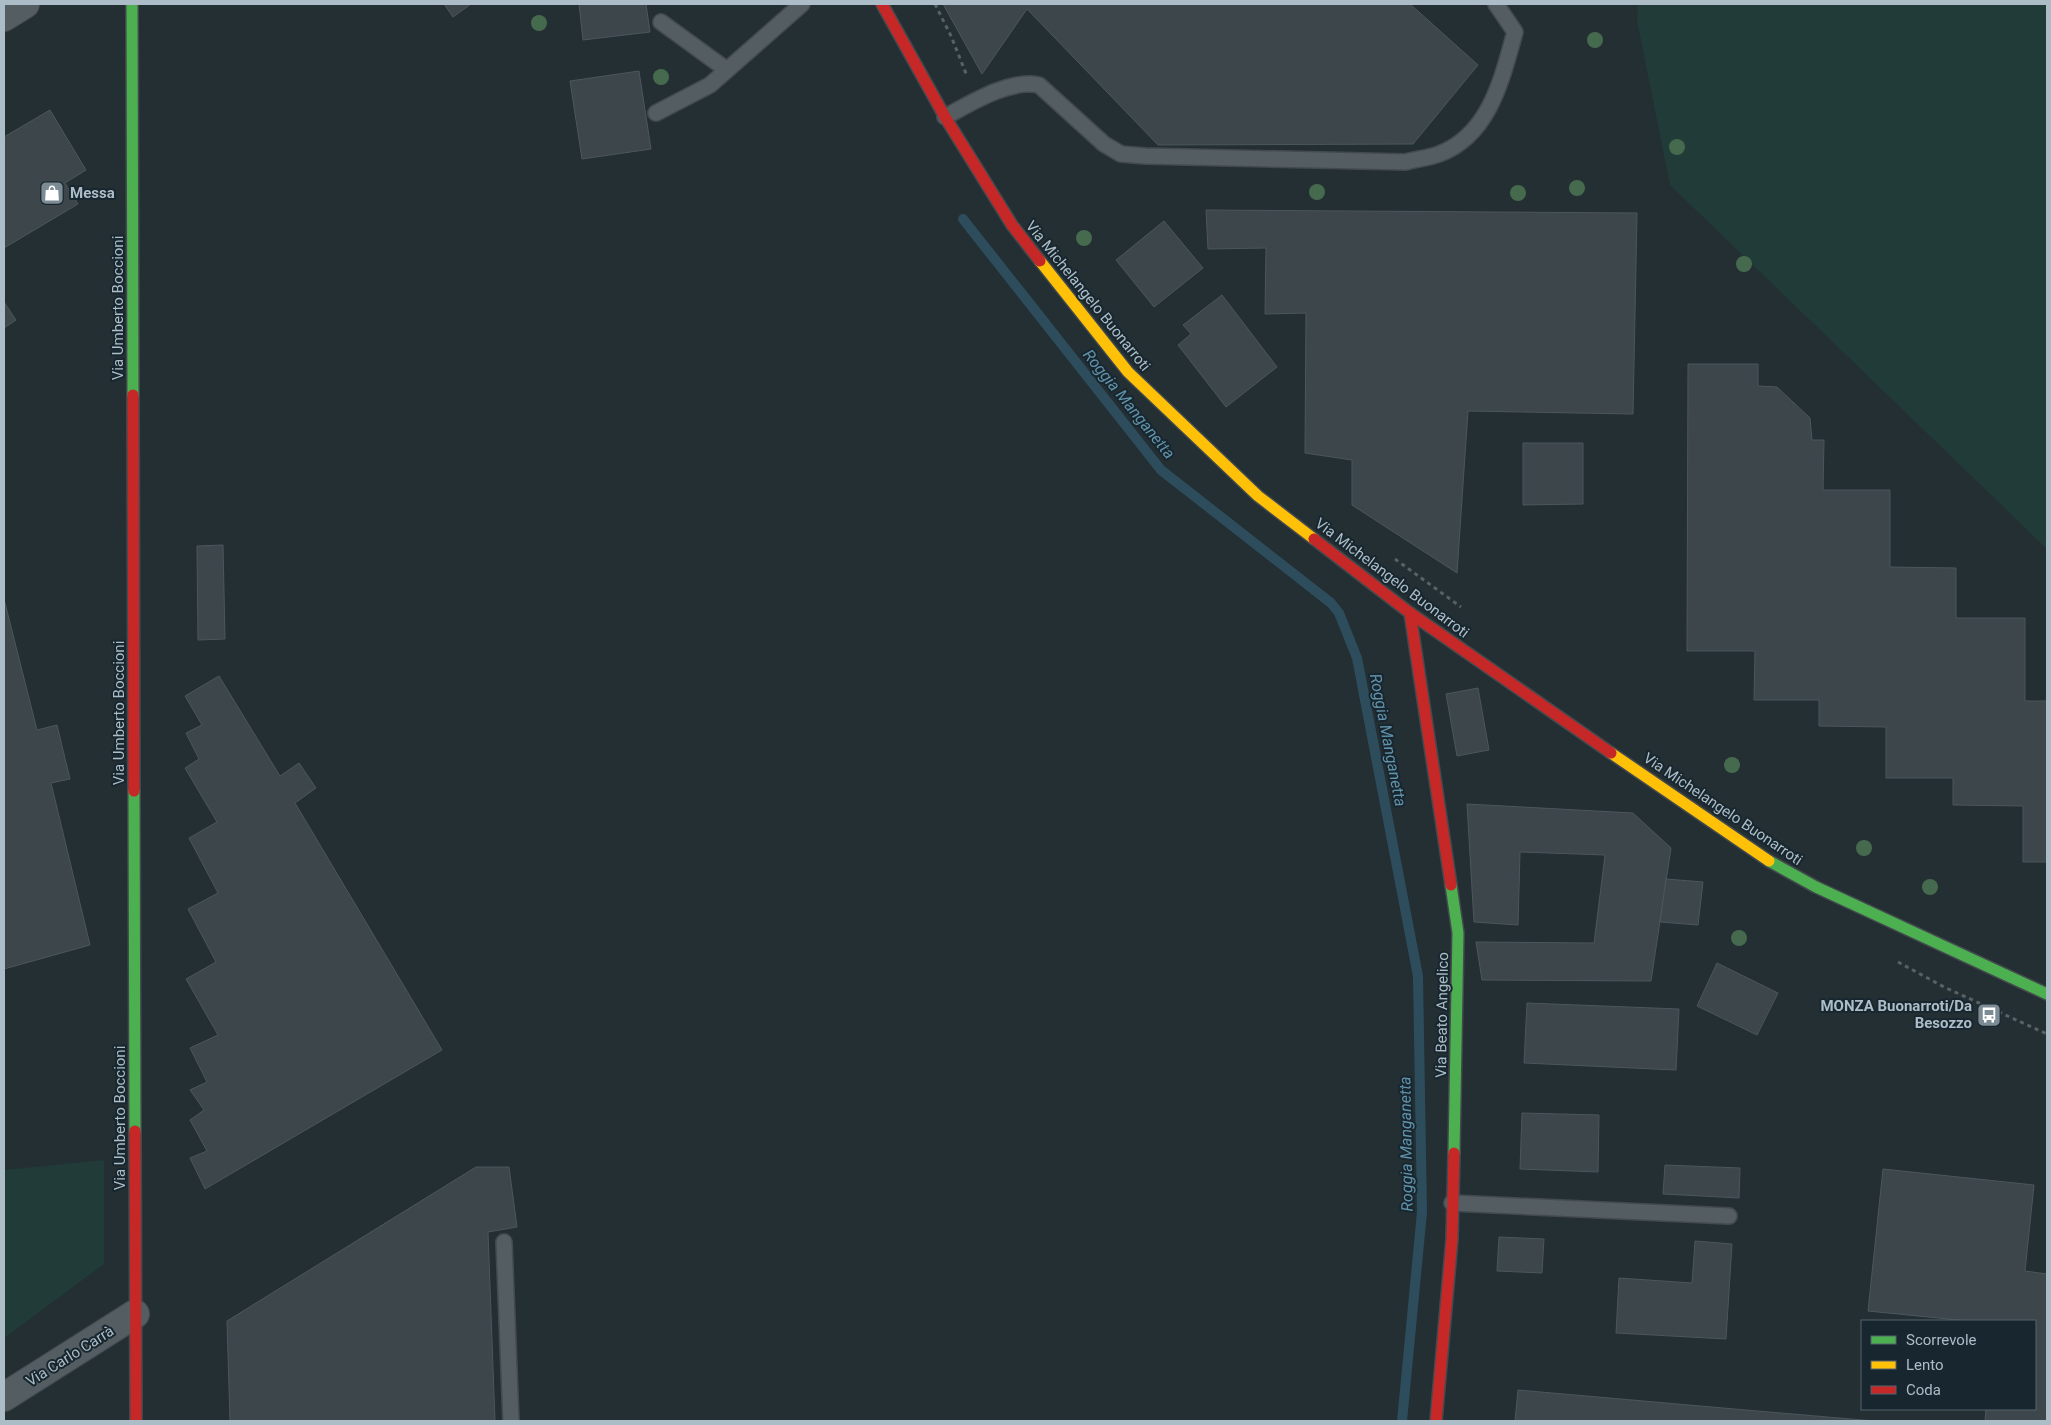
<svg xmlns="http://www.w3.org/2000/svg" width="2051" height="1425" font-family="Roboto,sans-serif">
<style>
.green{fill:#213b38}
.lines{fill:none;stroke-linecap:round;stroke-linejoin:round}
.stream{stroke:#2d4d5d;stroke-width:10}
.building{fill:#3d464a;stroke:#4b575c}
.lane-casing{stroke:#434a4e;stroke-width:18}
.street-casing{stroke:#434a4e;stroke-width:30}
.fast-casing{stroke:#434a4e;stroke-width:14}
.slow-casing{stroke:#434a4e;stroke-width:14}
.jam-casing{stroke:#434a4e;stroke-width:14}
.path{stroke:#576266;stroke-width:3;stroke-dasharray:4 4;stroke-linecap:butt}
.lane{stroke:#545d62;stroke-width:15}
.street{stroke:#545d62;stroke-width:28}
.fast{stroke:#4caf50;stroke-width:11}
.slow{stroke:#ffc107;stroke-width:11}
.jam{stroke:#c62828;stroke-width:11}
.tree{fill:#466a4d}
.labels{text-anchor:middle;dominant-baseline:central;stroke-width:4;stroke-linejoin:round;paint-order:stroke}
.poi-label{font-size:15px;font-weight:bold;fill:#acbdc7;stroke:#18272f;text-anchor:start}
.street-label{font-size:15px;fill:#acbdc7;stroke:#18272f}
.water-label{font-size:16px;font-style:italic;fill:#6192aa;stroke:#18272f}
</style>
<rect width="100%" height="100%" fill="#242f34"/>
<g class="green">
<polygon points="1638,4 2047,4 2047,549 1670,185 1637,21"/>
<polygon points="104,1160 104,1264 4,1338 4,1170"/>
</g>
<g class="lines">
<polyline class="stream" points="963,219 1161,470 1331,603 1339,613 1357,658 1418,976 1422,1212 1402,1421"/>
</g>
<g class="building">
<polygon points="444,4 471,4 453,17"/>
<polygon points="579,4 646,4 650,32 583,40"/>
<polygon points="943,4 1410,4 1478,65 1413,144 1158,145 1027,9 982,74"/>
<polygon points="639,71 651,149 582,159 570,81"/>
<polygon points="50,110 86,170 65,183 78,204 4,248 4,137"/>
<polygon points="1206,210 1637,213 1633,414 1468,411 1457,573 1352,505 1352,460 1305,453 1306,313 1265,314 1266,248 1208,249"/>
<polygon points="1164,221 1203,268 1154,307 1116,260"/>
<polygon points="1222,295 1277,367 1226,407 1178,345 1191,334 1183,325"/>
<polygon points="4,302 16,320 4,328"/>
<polygon points="1688,364 1758,364 1758,386 1777,387 1810,418 1812,440 1824,440 1823,490 1890,490 1890,567 1956,568 1956,618 2025,618 2025,701 2047,701 2047,862 2023,862 2023,806 1953,805 1953,778 1886,778 1886,727 1819,726 1819,700 1754,700 1755,651 1687,651"/>
<polygon points="1523,443 1583,443 1583,504 1523,505"/>
<polygon points="223,545 225,639 198,640 197,546"/>
<polygon points="4,599 37,730 57,725 70,779 51,783 90,945 4,969"/>
<polygon points="219,676 280,776 299,763 316,788 295,803 442,1050 205,1189 190,1158 207,1151 190,1120 204,1110 190,1090 207,1082 190,1048 218,1035 186,979 216,962 188,909 218,893 189,838 217,822 185,768 199,759 186,733 202,725 185,696"/>
<polygon points="1478,688 1489,750 1457,756 1446,694"/>
<polygon points="1467,804 1633,813 1671,848 1651,981 1482,980 1476,942 1594,943 1605,855 1520,852 1518,925 1474,922"/>
<polygon points="1666,879 1703,882 1698,925 1660,922"/>
<polygon points="1717,963 1778,993 1757,1035 1697,1006"/>
<polygon points="1527,1003 1679,1009 1676,1070 1524,1063"/>
<polygon points="1522,1113 1599,1115 1598,1172 1520,1169"/>
<polygon points="1665,1165 1740,1168 1739,1198 1663,1194"/>
<polygon points="476,1167 509,1167 517,1227 488,1232 495,1421 230,1421 227,1321"/>
<polygon points="1883,1169 2034,1185 2025,1271 2047,1274 2047,1421 1985,1421 1986,1409 2035,1409 2035,1321 1968,1321 1868,1311"/>
<polygon points="1499,1237 1544,1239 1542,1273 1497,1271"/>
<polygon points="1695,1241 1732,1244 1726,1339 1616,1333 1619,1278 1692,1283"/>
<polygon points="1518,1390 1746,1410 1874,1421 1515,1421"/>
</g>
<g class="lines">
<g class="lane-casing">
<g id="lane">
<polyline points="661,22 727,70"/>
<polyline points="656,113 710,85 802,4"/>
<path d="M945,117C971,103 1009,79 1039,85L1104,144L1121,154L1145,156L1406,162C1416,159 1429,158 1439,154C1490,135 1502,78 1515,32L1496,4"/>
<polyline points="1452,1203 1729,1216"/>
<polyline points="504,1242 511,1421"/>
</g>
</g>
<g class="street-casing">
<g id="street">
<polyline points="4,17 25,4"/>
<polyline points="4,1397 135,1314"/>
</g>
</g>
<g class="fast-casing">
<g id="fast">
<polyline points="132,4 133,395"/>
<polyline points="134,791 135,1131"/>
<polyline points="1769,861 1816,887 2047,994"/>
<polyline points="1451,885 1458,933 1454,1153"/>
</g>
</g>
<g class="slow-casing">
<g id="slow">
<polyline points="1040,261 1128,372 1258,496 1314,539"/>
<polyline points="1611,753 1769,861"/>
</g>
</g>
<g class="jam-casing">
<g id="jam">
<polyline points="882,4 945,117 1012,225 1040,261"/>
<polyline points="133,395 134,791"/>
<polyline points="1314,539 1410,613 1611,753"/>
<polyline points="1410,613 1451,885"/>
<polyline points="135,1131 136,1421"/>
<polyline points="1436,1421 1452,1239 1454,1153"/>
</g>
</g>
<g class="path">
<polyline points="935,4 951,36 967,76"/>
<polyline points="1395,559 1461,607"/>
<polyline points="1898,962 1944,987 2047,1034"/>
</g>
<use href="#lane" class="lane"/>
<use href="#street" class="street"/>
<use href="#fast" class="fast"/>
<use href="#slow" class="slow"/>
<use href="#jam" class="jam"/>
</g>
<g class="tree">
<circle cx="539" cy="23" r="8"/>
<circle cx="1595" cy="40" r="8"/>
<circle cx="661" cy="77" r="8"/>
<circle cx="1677" cy="147" r="8"/>
<circle cx="1577" cy="188" r="8"/>
<circle cx="1317" cy="192" r="8"/>
<circle cx="1518" cy="193" r="8"/>
<circle cx="1084" cy="238" r="8"/>
<circle cx="1744" cy="264" r="8"/>
<circle cx="1732" cy="765" r="8"/>
<circle cx="1864" cy="848" r="8"/>
<circle cx="1930" cy="887" r="8"/>
<circle cx="1739" cy="938" r="8"/>
</g>
<defs>
<g id="shop-square" transform="scale(1.25)"><rect x="-9" y="-9" width="18" height="18" rx="4" fill="#7c8b94" stroke="#18272f"/><path d="M-5-2.5h2.3a2.7 3.5 0 0 1 5.4 0H5L5.5 6h-11ZM-1.5-2.5h3a1.5 2.3 0 0 0-3 0Z" fill="#fff"/></g>
<g id="bus-square" transform="scale(1.25)"><rect x="-9" y="-9" width="18" height="18" rx="4" fill="#7c8b94" stroke="#18272f"/><path d="M-5-6H5V4H4V6H2V4H-2V6H-4V4H-5ZM-3.5-4V0h7V-4ZM-3.5 1.2v1.5H-2V1.2ZM2 1.2v1.5H3.5V1.2Z" fill="#fff"/></g>
</defs>
<g fill-rule="evenodd">
<use href="#shop-square" x="52" y="193"/>
<use href="#bus-square" x="1989" y="1015"/>
</g>
<g class="labels">
<g class="poi-label">
<text x="70" y="193">Messa</text>
<text x="1972" y="1006" text-anchor="end">MONZA Buonarroti/Da<tspan x="1972" dy="17">Besozzo</tspan></text>
</g>
<g class="street-label">
<text transform="translate(1088 296) rotate(51)">Via Michelangelo Buonarroti</text>
<text transform="translate(118 308) rotate(-90)">Via Umberto Boccioni</text>
<text transform="translate(1392 578) rotate(37)">Via Michelangelo Buonarroti</text>
<text transform="translate(119 713) rotate(-90)">Via Umberto Boccioni</text>
<text transform="translate(1723 809) rotate(34)">Via Michelangelo Buonarroti</text>
<text transform="translate(1442 1015) rotate(-89)">Via Beato Angelico</text>
<text transform="translate(120 1118) rotate(-90)">Via Umberto Boccioni</text>
<text transform="translate(70 1356) rotate(-32)">Via Carlo Carrà</text>
</g>
<g class="water-label">
<text transform="translate(1129 404) rotate(51)">Roggia Manganetta</text>
<text transform="translate(1388 740) rotate(79)">Roggia Manganetta</text>
<text transform="translate(1406 1144) rotate(-91)">Roggia Manganetta</text>
</g>
</g>
<rect width="2051" height="1425" fill="none" stroke="#acbdc7" stroke-width="10"/>
<rect x="1861" y="1320" width="175" height="90" fill="#18272f" stroke="#53636c"/>
<rect x="1871" y="1336" width="25" height="8" fill="#4caf50" stroke="#53636c"/>
<text x="1906" y="1345" font-size="15" fill="#acbdc7">Scorrevole</text>
<rect x="1871" y="1361" width="25" height="8" fill="#ffc107" stroke="#53636c"/>
<text x="1906" y="1370" font-size="15" fill="#acbdc7">Lento</text>
<rect x="1871" y="1386" width="25" height="8" fill="#c62828" stroke="#53636c"/>
<text x="1906" y="1395" font-size="15" fill="#acbdc7">Coda</text>
</svg>
